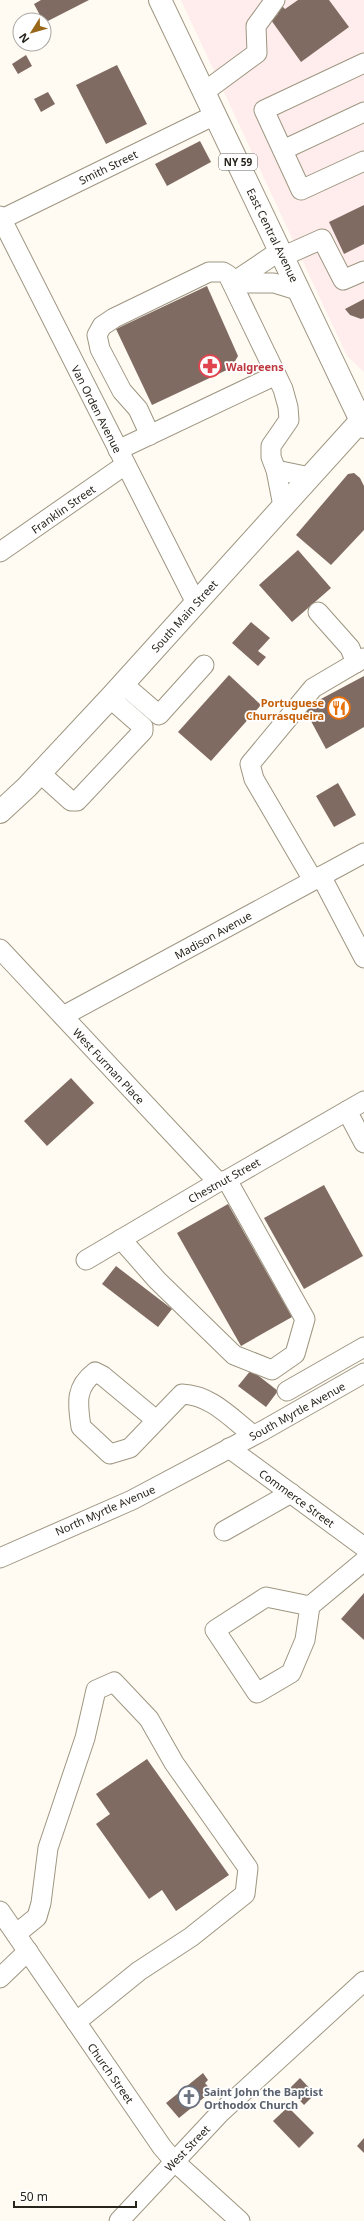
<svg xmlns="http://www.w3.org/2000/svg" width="364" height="2221" font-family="'Noto Sans',sans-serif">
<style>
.commercial{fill:#feedec}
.building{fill:#806b62}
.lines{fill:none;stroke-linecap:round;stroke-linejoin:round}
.minor-casing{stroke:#9e9681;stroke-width:21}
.major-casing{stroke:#9e9681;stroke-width:24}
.minor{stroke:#fff;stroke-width:19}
.major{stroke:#fff;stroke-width:22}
.labels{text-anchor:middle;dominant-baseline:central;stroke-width:3.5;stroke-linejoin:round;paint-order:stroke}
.shield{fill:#fff;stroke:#686660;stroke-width:1}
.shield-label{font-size:10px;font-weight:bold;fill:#27241c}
.street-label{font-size:11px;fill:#27241c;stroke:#fff}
.health-label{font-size:11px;font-weight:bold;fill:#be3a42;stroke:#fff;text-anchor:start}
.food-label{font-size:11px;font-weight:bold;fill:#c56008;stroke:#fff;text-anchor:end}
.worship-label{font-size:11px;font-weight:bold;fill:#5b616d;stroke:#fff;text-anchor:start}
</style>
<rect width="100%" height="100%" fill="#fffbf3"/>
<polygon class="commercial" points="181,0 364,0 364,372 347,356"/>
<g class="building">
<polygon points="41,0 89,0 44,23 34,4"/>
<polygon points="298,0 329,0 349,27 301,62 271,20 278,14 276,11 282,6 285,9"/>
<polygon points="26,55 32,66 18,74 12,64"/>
<polygon points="117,65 147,124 106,144 76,85"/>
<polygon points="48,92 55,104 41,112 34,99"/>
<polygon points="200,141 211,162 167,186 155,164"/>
<polygon points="364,205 364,244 344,254 329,222"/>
<polygon points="207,286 238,356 231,368 152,405 116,329"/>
<polygon points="364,299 364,318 361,319 350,315 345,309"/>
<polygon points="354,473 360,478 364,486 364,530 331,565 296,535 348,474"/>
<polygon points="298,550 331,588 292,622 259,585"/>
<polygon points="251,622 270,638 258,651 266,657 258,666 232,643"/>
<polygon points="229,675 261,705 211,761 178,732"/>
<polygon points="364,676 364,727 326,749 304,708"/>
<polygon points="338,783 356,815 334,827 316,796"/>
<polygon points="71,1078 94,1103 47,1146 24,1121"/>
<polygon points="324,1185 363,1256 304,1289 264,1218"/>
<polygon points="228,1204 292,1317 241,1346 177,1233"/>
<polygon points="116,1266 172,1309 158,1327 102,1284"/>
<polygon points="251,1370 278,1391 266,1407 238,1386"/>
<polygon points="364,1593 364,1640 341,1619"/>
<polygon points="147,1759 229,1875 176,1911 162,1890 149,1899 96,1824 110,1814 96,1794"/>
<polygon points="203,2073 208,2080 205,2083 212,2091 179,2118 166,2103"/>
<polygon points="300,2078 315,2094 304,2105 289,2089"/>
<polygon points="288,2107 314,2133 299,2148 273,2121"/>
<polygon points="364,2138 364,2153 357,2146"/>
</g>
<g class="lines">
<g class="minor-casing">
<g id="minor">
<polyline points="364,63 264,110 301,190 364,161"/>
<polyline points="204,92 257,53 256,26 275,0"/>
<polyline points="283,150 364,112"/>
<polyline points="0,216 196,603"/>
<polyline points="0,220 215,115"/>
<polyline points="281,250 232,283 274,283 300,291"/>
<polyline points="284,256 322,239 343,280 364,271"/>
<polyline points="150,435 138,409 122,391 100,349 97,335 102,326 114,318 209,272 223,272 228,275 283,389 288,407 289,420 271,446 271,457 276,470 283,506"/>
<polyline points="118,450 276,375"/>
<polyline points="276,470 310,477"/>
<polyline points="0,552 125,465"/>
<polyline points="318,612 350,648 356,663"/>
<polyline points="123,684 159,715 204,665"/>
<polyline points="40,773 71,801 77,801 143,731 143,727 110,698"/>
<polyline points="321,876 364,958"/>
<polyline points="313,880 254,779 250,764 313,688 364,658"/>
<polyline points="0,949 218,1182"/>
<polyline points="63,1016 364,853"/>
<polyline points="347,1111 364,1143"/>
<polyline points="121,1239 157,1280 234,1355 272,1370 295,1354 305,1319 227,1180"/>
<polyline points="86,1260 218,1182 227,1180 364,1101"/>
<polyline points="287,1391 364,1347"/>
<path d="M156,1420L103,1376L95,1372C74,1388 78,1405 81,1427L110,1454L130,1448L182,1394C211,1395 231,1418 253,1435"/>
<polyline points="229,1448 364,1547"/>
<polyline points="224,1531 291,1493"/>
<polyline points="0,1558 132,1500 264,1430 364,1373"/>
<polyline points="310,1606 266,1597 215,1630 257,1693 291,1673 305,1640 310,1606 364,1561"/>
<polyline points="0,1911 162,2147 174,2161 240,2221"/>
<polyline points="16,1934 37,1917 41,1903 48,1848 85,1738 96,1690 114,1682 149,1719 174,1763 248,1868 245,1894 191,1937 139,1971 76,2022"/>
<polyline points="0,1978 28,1951"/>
<polyline points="119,2221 220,2113 364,1981"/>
</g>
</g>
<g class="major-casing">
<g id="major">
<polyline points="160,0 364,427"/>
<polyline points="0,812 27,787 112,696 364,417"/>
</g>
</g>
<use href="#minor" class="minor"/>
<use href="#major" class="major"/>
</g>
<defs>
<g id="pharmacy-ring" transform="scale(1.15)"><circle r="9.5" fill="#fff" stroke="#e0444e" stroke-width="1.5"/><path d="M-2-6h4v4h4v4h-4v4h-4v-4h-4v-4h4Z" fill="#e0444e"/></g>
<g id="restaurant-ring" transform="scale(1.15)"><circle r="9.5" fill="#fff" stroke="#e8710a" stroke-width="1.5"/><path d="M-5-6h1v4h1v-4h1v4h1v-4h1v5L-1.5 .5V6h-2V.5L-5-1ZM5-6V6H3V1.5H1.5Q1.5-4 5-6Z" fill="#e8710a"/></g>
<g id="church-ring" transform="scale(1.15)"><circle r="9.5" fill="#fff" stroke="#6b7280" stroke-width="1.5"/><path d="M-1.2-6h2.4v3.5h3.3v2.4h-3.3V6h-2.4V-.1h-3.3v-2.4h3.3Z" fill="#6b7280"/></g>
</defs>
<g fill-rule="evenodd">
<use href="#pharmacy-ring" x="210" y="366"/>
<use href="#restaurant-ring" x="339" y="708"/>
<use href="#church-ring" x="189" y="2097"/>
</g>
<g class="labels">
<rect class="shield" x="219" y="154" width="38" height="16" rx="3"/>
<g class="shield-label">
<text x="238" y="162">NY 59</text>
</g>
<g class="street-label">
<text transform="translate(108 167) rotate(-26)">Smith Street</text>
<text transform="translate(273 235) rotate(64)">East Central Avenue</text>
<text transform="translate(97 409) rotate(63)">Van Orden Avenue</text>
<text transform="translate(63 509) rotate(-35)">Franklin Street</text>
<text transform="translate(184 616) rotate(-48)">South Main Street</text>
<text transform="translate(213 935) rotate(-29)">Madison Avenue</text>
<text transform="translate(109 1066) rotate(47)">West Furman Place</text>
<text transform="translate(224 1180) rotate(-29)">Chestnut Street</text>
<text transform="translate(297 1411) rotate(-29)">South Myrtle Avenue</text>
<text transform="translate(297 1498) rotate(36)">Commerce Street</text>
<text transform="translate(105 1510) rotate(-24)">North Myrtle Avenue</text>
<text transform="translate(111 2073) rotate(55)">Church Street</text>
<text transform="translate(187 2148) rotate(-46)">West Street</text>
</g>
<g class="health-label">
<text x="226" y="366">Walgreens</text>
</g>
<g class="food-label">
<text x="324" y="702">Portuguese<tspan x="324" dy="13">Churrasqueira</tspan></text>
</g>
<g class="worship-label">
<text x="204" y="2091">Saint John the Baptist<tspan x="204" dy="13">Orthodox Church</tspan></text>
</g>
</g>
<g transform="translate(32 32) rotate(233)"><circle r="19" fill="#ffffff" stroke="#a9a7a4"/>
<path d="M0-3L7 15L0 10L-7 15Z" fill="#99671a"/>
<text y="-6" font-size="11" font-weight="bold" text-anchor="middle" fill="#27241c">N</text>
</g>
<path d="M14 2201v6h122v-6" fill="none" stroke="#27241c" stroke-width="2"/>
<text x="20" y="2201" font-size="12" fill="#27241c" stroke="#ffffff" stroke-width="3" paint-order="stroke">50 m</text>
</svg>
